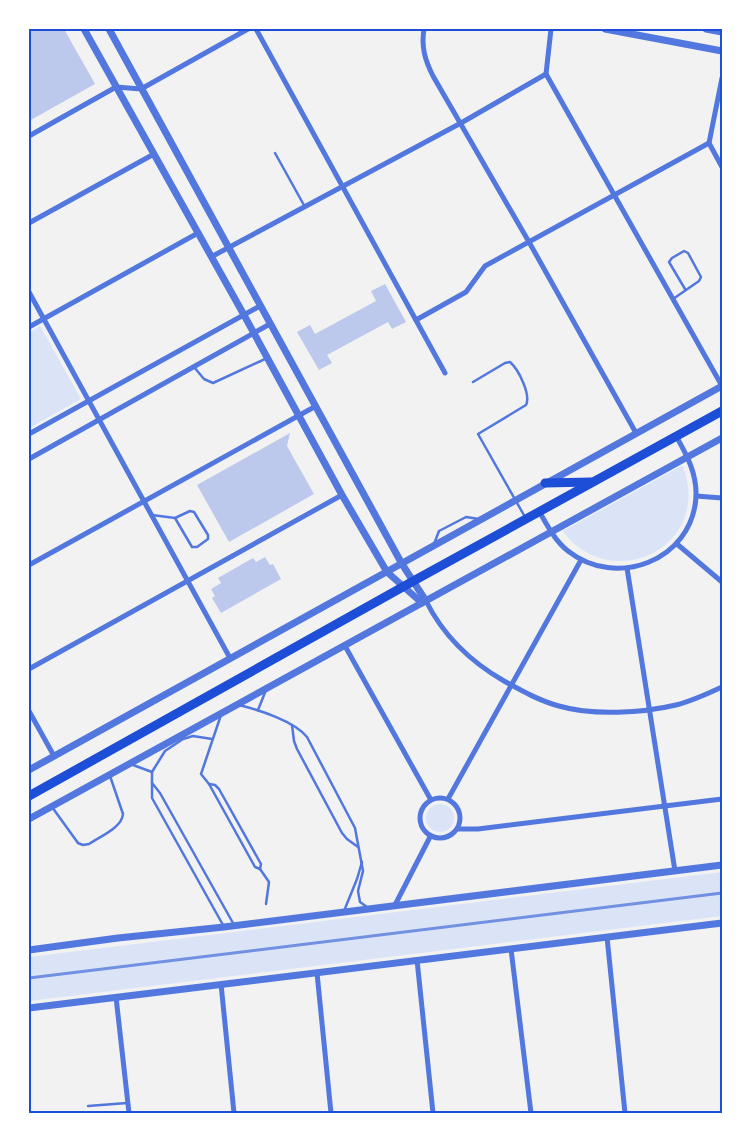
<svg xmlns="http://www.w3.org/2000/svg" width="751" height="1142" font-family="'DejaVu Sans',sans-serif">
<style>
.green{fill:#dbe4f7}
.building{fill:#bdc9ec}
.lines{fill:none;stroke-linecap:round;stroke-linejoin:round}
.service{stroke:#5277de;stroke-width:2.5}
.minor{stroke:#5277de;stroke-width:5}
.tertiary{stroke:#5277de;stroke-width:7}
.primary{stroke:#1d4ed8;stroke-width:9}
.rail{stroke:#7290e2;stroke-width:3}
.neatline{fill:none;stroke:#1d4ed8;stroke-width:2}
</style>
<rect width="100%" height="100%" fill="#f2f2f2"/>
<g class="green">
<polygon points="40,326 81,399 29,428 29,333"/>
<path d="M681,466L683,467C713,544 615,596 564,533L563,531Z"/>
<circle cx="440" cy="818" r="14"/>
<polygon points="722,872 722,916 29,1001 29,957"/>
</g>
<g class="building">
<polygon points="29,29 64,29 95,84 29,121"/>
<polygon points="385,284 406,322 392,329 388,322 327,355 332,363 319,370 297,332 310,325 315,334 376,301 371,291"/>
<polygon points="290,433 287,446 314,494 229,542 197,485"/>
<polygon points="265,557 270,565 273,564 281,579 221,613 212,598 215,596 211,589 221,583 218,578 253,558 256,562"/>
</g>
<g class="lines">
<g class="service">
<polyline points="275,153 305,207"/>
<polyline points="673,299 699,281 701,277 688,253 684,251 672,258 669,262 685,289"/>
<polyline points="194,367 204,379 213,383 265,359"/>
<path d="M473,382L505,363L510,362C519,370 531,395 526,405L478,434L525,517"/>
<polyline points="152,515 175,518 190,511 194,512 208,535 208,539 197,547 192,547 175,518"/>
<polyline points="434,544 439,531 466,517 479,519"/>
<path d="M239,705C259,710 294,721 307,737L355,828L363,871L358,891L360,902L367,907"/>
<polyline points="258,710 266,690"/>
<polyline points="221,715 201,774 209,784 255,867 260,869 269,882 266,904"/>
<polyline points="292,725 294,741 297,749 342,833 347,839 358,847"/>
<polyline points="212,739 193,736 183,739 165,751 152,772 152,798 223,925"/>
<polyline points="133,765 152,772"/>
<polyline points="152,783 160,793 233,923"/>
<polyline points="209,784 215,785 219,789 261,864 260,869"/>
<path d="M52,807L78,843L83,845L89,844C99,837 122,828 123,814L110,776"/>
<polyline points="344,911 357,879 362,862"/>
<polyline points="88,1106 127,1103"/>
</g>
<g class="minor">
<polyline points="256,29 445,373"/>
<path d="M424,29C421,47 425,60 433,76L529,242L636,433"/>
<polyline points="551,29 546,74 722,386"/>
<polyline points="722,78 709,143 722,167"/>
<polyline points="29,136 116,87 141,89 248,29"/>
<polyline points="29,223 154,154"/>
<polyline points="211,257 461,123 546,74"/>
<polyline points="29,292 230,658"/>
<polyline points="416,320 466,292 485,266 709,143"/>
<polyline points="29,327 198,233"/>
<polyline points="29,434 260,306"/>
<polyline points="29,459 270,324"/>
<polyline points="696,496 722,498"/>
<path d="M539,511C547,525 555,541 568,551C616,589 692,561 696,497C697,474 687,455 676,436"/>
<polyline points="677,544 722,582"/>
<polyline points="29,565 316,406"/>
<polyline points="627,568 675,871"/>
<path d="M426,601C443,635 471,662 504,681C522,691 540,701 559,706C593,716 642,713 676,705C692,701 707,694 722,687"/>
<polyline points="345,646 431,800"/>
<polyline points="29,669 342,495"/>
<polyline points="29,711 54,756"/>
<circle cx="440" cy="818" r="20"/>
<polyline points="448,799 581,560"/>
<polyline points="458,829 478,829 722,799"/>
<polyline points="395,905 430,837"/>
<polyline points="607,937 625,1113"/>
<polyline points="511,949 531,1113"/>
<polyline points="417,960 433,1113"/>
<polyline points="317,973 331,1113"/>
<polyline points="221,984 234,1113"/>
<polyline points="116,997 129,1113"/>
</g>
<g class="tertiary">
<polyline points="84,29 244,315 342,495 387,572 422,603"/>
<polyline points="109,29 402,564 426,601"/>
<polyline points="605,29 722,51"/>
<polyline points="706,29 722,32"/>
<polyline points="29,770 722,386"/>
<polyline points="29,819 722,438"/>
<polyline points="29,950 118,938 224,927 722,865"/>
<polyline points="29,1008 722,923"/>
</g>
<g class="primary">
<polyline points="545,483 591,482"/>
<polyline points="29,796 417,579 722,411"/>
</g>
<polyline class="rail" points="29,978 722,893"/>
</g>
<rect width="751" height="1142" fill="none" stroke="#ffffff" stroke-width="60"/>
<rect x="30" y="30" width="691" height="1082" class="neatline"/>
</svg>
